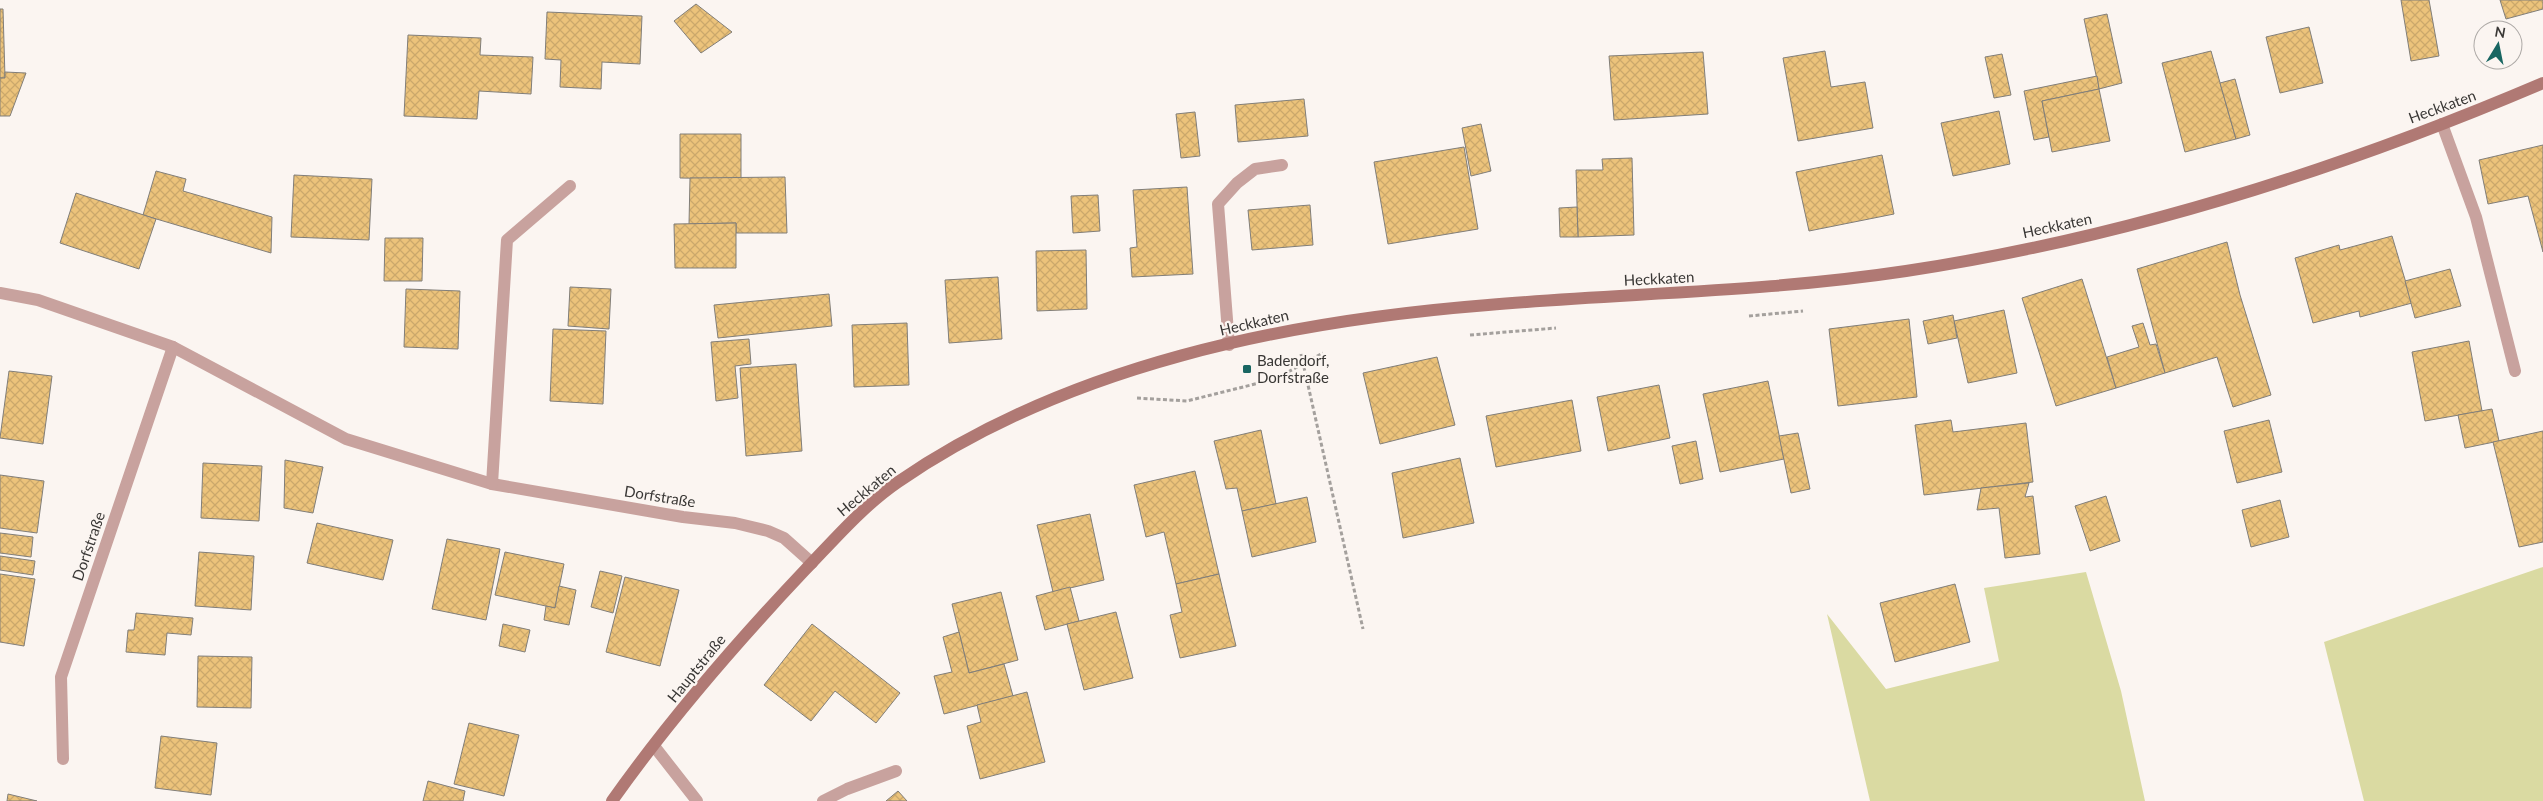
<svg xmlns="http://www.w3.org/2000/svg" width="2543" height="801" font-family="Lato,sans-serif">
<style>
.grass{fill:#dadaa2}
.building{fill:url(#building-cross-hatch);stroke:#817e79}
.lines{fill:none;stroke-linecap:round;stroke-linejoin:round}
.path{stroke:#a4a09d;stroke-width:3;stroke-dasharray:4 2.5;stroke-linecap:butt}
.lane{stroke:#c8a29e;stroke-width:12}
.street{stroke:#c8a29e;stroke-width:12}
.secondary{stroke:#b07974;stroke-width:12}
.poi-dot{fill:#196662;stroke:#fbf5f1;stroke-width:2}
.labels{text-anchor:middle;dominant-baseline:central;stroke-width:4.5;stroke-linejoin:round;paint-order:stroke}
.street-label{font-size:15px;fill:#393735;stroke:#fbf5f1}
.poi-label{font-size:15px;fill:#393735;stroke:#fbf5f1;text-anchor:start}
</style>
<defs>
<pattern id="building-cross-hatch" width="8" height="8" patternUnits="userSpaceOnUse" patternTransform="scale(1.25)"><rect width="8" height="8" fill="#ecc37b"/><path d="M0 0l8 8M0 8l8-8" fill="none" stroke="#cba86b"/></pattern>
</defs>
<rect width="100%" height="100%" fill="#fbf5f1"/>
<g class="grass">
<polygon points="2543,567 2543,801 2364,801 2324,642"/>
<polygon points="2086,572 2121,691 2145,801 1870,801 1827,614 1886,689 1999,661 1984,588"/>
</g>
<g class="building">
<polygon points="2401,0 2429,0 2439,56 2411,61"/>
<polygon points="2500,0 2543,0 2543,9 2506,19"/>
<polygon points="696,4 732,32 701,53 674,21"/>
<polygon points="0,9 3,9 5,78 0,78"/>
<polygon points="547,12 642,16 640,64 602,62 601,89 560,87 561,60 545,59"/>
<polygon points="2107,14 2122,83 2099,89 2084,19"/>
<polygon points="2309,27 2323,83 2280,93 2266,37"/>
<polygon points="408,35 481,38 480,55 533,57 531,94 479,91 477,119 404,116"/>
<polygon points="1825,51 1831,87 1865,82 1873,128 1798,141 1783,58"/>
<polygon points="2211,51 2236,139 2185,152 2162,63"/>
<polygon points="1703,52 1708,114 1614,120 1609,56"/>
<polygon points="2002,54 2011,95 1994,98 1985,57"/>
<polygon points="5,72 26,73 10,116 0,116 0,78 5,78"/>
<polygon points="2097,76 2099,89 2042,101 2049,137 2034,140 2024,91"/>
<polygon points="2235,79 2250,135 2236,139 2220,83"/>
<polygon points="2099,89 2110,141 2052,152 2042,101"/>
<polygon points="1304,99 1308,136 1238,142 1235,105"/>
<polygon points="1999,111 2010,164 1953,176 1941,123"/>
<polygon points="1195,112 1200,156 1181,158 1176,114"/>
<polygon points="1481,124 1491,171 1471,176 1462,128"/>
<polygon points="680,134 741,134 741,179 680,178"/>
<polygon points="2543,145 2543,252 2528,196 2488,204 2479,160"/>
<polygon points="1464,147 1478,229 1388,244 1374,162"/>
<polygon points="1882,155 1894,214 1809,231 1796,172"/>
<polygon points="1632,158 1634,235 1578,237 1576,170 1603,170 1602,159"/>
<polygon points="156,171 186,179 183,191 272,217 271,253 143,215"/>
<polygon points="294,175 372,179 369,240 291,237"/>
<polygon points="785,177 787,233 736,233 736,223 689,224 690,178"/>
<polygon points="1187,187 1193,274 1132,277 1130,248 1137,247 1133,190"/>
<polygon points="76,193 156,219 139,269 60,243"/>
<polygon points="1098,195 1100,231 1073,233 1071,196"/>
<polygon points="1310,205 1313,245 1252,250 1248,210"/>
<polygon points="1577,207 1578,237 1560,237 1559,208"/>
<polygon points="736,223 736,268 675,268 674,224"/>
<polygon points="2392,236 2412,303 2360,317 2359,311 2313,323 2295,258 2339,245 2340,250"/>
<polygon points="385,238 423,238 422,281 384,281"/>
<polygon points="2227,242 2240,295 2271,395 2233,407 2217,357 2165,373 2137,269"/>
<polygon points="1086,250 1087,309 1037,311 1036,251"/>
<polygon points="2450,269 2461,306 2415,318 2405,281"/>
<polygon points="998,277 1002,339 949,343 945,280"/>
<polygon points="2082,279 2116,388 2056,406 2022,298"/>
<polygon points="570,287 611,289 609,329 568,326"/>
<polygon points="406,289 460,291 458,349 404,347"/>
<polygon points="829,294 832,326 718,338 714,305"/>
<polygon points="2004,310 2017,373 1968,383 1954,321"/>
<polygon points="1953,315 1957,338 1928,344 1923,321"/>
<polygon points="1909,319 1917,397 1838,406 1829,329"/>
<polygon points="907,323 909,385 854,387 852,325"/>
<polygon points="2143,323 2150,345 2156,344 2165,373 2116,388 2107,357 2139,347 2132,326"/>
<polygon points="553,329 606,331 603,404 550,401"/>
<polygon points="749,339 751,364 735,366 738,398 716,401 711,342"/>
<polygon points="2469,341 2482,411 2425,421 2412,352"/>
<polygon points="1437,357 1455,425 1380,444 1363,373"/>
<polygon points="796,364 802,451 746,456 740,368"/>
<polygon points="9,371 52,376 43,444 0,438"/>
<polygon points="1768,381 1784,459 1720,472 1703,394"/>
<polygon points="1659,385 1670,438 1608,451 1597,397"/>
<polygon points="1572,400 1581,451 1496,467 1486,416"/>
<polygon points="2492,409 2499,441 2465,448 2458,415"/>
<polygon points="1951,420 1953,432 2026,423 2033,482 1924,495 1915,425"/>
<polygon points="2269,420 2282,472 2237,483 2224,431"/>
<polygon points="1261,430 1276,504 1242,511 1237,488 1226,489 1214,441"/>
<polygon points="2543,431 2543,542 2519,547 2493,442"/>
<polygon points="1798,433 1810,489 1791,493 1779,436"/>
<polygon points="1696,441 1703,479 1680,484 1672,446"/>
<polygon points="1460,458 1474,523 1403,538 1392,473"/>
<polygon points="285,460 323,467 313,513 284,508"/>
<polygon points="203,463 262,466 259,521 201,518"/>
<polygon points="1195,471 1219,574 1176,584 1164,532 1146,537 1134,485"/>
<polygon points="0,475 44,481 37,533 0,528"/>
<polygon points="2029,483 2025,497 2033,496 2040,554 2005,558 1999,508 1977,510 1981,488"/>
<polygon points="2106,496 2120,541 2090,551 2075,506"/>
<polygon points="1307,497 1316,542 1252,557 1242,511"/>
<polygon points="2280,500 2289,537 2251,547 2242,510"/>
<polygon points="1090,514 1104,580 1053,592 1037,525"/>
<polygon points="317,523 393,540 383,580 307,563"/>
<polygon points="0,533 33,537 31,557 0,553"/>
<polygon points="447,539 500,549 486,620 432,609"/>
<polygon points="199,552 254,556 251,610 195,606"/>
<polygon points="505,552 564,564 555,608 495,595"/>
<polygon points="0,556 35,561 33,575 0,570"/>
<polygon points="600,571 622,576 613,613 591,607"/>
<polygon points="0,574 35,579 24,646 0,642"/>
<polygon points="1219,574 1236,646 1180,658 1170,615 1182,612 1176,584"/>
<polygon points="625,577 679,590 660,666 606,652"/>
<polygon points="1955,584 1970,642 1895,662 1880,603"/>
<polygon points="559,586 576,590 569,625 544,620 546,606 555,608"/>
<polygon points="1070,587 1079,621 1045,630 1036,596"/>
<polygon points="1001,592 1018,660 969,673 952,604"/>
<polygon points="1116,612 1133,678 1084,690 1067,624"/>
<polygon points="136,613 193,618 191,635 167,633 165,655 126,652 128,630 134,630"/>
<polygon points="503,624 530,630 525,652 499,646"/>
<polygon points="812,624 900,693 876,723 835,691 811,721 764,685"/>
<polygon points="959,632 969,673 1004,664 1013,696 944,714 934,676 952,672 943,637"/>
<polygon points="198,656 252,657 251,708 197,707"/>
<polygon points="1027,692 1045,762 980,779 967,726 981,722 977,705"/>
<polygon points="469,723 519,735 504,796 454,784"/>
<polygon points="161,736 217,743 211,795 155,788"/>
<polygon points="428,781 465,791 463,801 423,801"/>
<polygon points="898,791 907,801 886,801"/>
<polygon points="8,794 37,801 7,801"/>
</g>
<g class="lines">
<g class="path">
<polyline points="1749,316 1803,311"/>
<polyline points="1470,335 1556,328"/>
<polyline points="1301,354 1363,629"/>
<polyline points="1137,398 1187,401 1275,379 1323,353"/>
</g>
<g class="lane">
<polyline points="2442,124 2476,217 2515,371"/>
<polyline points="1229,345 1218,204 1237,183 1255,169 1282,165"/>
<polyline points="654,746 697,801"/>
<polyline points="823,801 847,789 896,771"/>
</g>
<g class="street">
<polyline points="0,293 38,300 173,347 346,439 492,484 683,517 735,523 768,531 784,538 812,563"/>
<polyline points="492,484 507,240 570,186"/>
<polyline points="63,759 61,677 173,347"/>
</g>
<path class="secondary" d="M612,801C670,719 736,643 805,570C834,540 863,506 898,482C1068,365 1286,321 1488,305C1628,293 1767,292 1906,271C2125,238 2339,170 2543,83"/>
</g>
<rect class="poi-dot" x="1242" y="364" width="10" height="10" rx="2.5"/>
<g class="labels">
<g class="street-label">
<text transform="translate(2442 106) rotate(-20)">Heckkaten</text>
<text transform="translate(2057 225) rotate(-12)">Heckkaten</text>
<text transform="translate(1659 278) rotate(-3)">Heckkaten</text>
<text transform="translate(1254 322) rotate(-13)">Heckkaten</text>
<text transform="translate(866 490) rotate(-40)">Heckkaten</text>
<text transform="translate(660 496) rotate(9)">Dorfstraße</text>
<text transform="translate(88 546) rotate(-71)">Dorfstraße</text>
<text transform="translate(696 668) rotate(-51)">Hauptstraße</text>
</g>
<g class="poi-label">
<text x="1257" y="360">Badendorf,<tspan x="1257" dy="17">Dorfstraße</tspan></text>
</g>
</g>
<g transform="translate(2498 45) rotate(10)"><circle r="24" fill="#fbf5f1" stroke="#ada9a6"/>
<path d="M0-4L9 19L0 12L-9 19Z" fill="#196662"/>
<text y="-8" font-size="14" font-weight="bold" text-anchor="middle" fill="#393735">N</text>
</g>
</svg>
